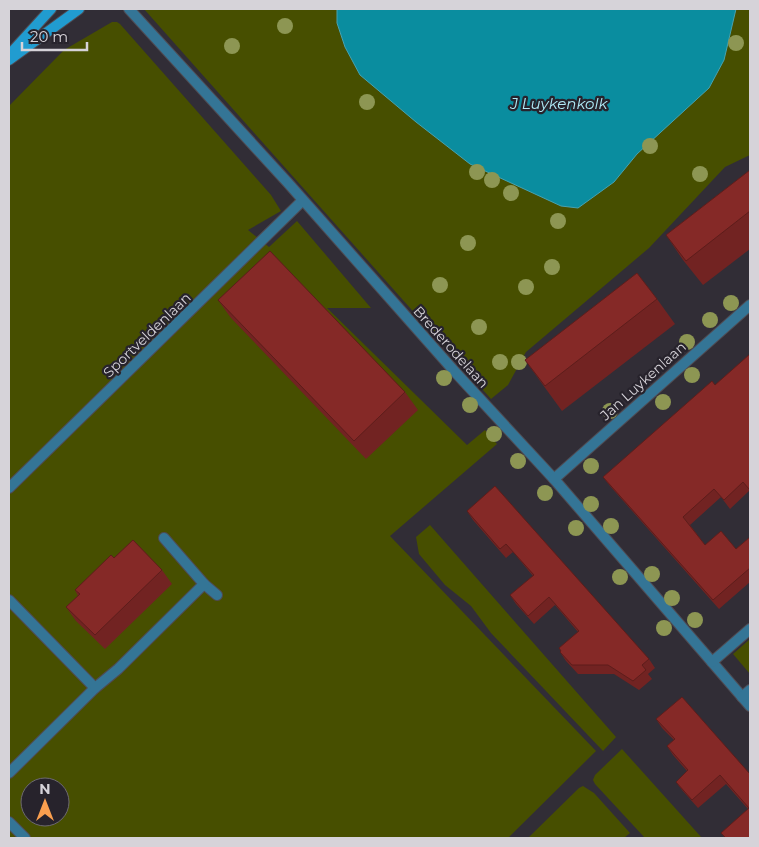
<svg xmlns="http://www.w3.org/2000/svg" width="759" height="847" font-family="Montserrat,sans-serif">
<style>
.green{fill:#474f00;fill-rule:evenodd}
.water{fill:#0a8d9f;stroke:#47a2b0}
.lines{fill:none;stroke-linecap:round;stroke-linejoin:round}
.lane-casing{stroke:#4f4b53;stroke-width:12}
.street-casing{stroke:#4f4b53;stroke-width:12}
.secondary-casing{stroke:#4f4b53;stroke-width:12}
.lane{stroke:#347596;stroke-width:10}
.street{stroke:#347596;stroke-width:10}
.secondary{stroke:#219cd0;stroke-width:10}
.tree{fill:#8d9653}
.wall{fill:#722322}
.building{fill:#852927;stroke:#5d1d1b}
.labels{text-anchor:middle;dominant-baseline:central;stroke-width:4.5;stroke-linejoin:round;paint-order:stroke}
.street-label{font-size:14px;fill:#d6d3d9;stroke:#27232c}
.water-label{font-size:15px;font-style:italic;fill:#b0ebf7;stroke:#27232c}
</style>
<rect width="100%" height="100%" fill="#312d36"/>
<g class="green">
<polygon points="144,9 750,9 750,155 725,167 649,248 526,352 508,385 491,399"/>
<path d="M112,22H117L120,24L271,195L281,211L248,230L269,247L297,221L371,308H327L467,445L485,430L497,444L390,536L596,751L508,838H9V106L64,50ZM30,787H60V817H30Z"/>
<polygon points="430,525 616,737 603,751 491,633 471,606 445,585 419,554 416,537"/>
<polygon points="750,639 750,674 733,654"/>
<polygon points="622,749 702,838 645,838 595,784 593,780 595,775"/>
<polygon points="583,786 594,793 630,833 624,838 528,838 579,788"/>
</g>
<polygon class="water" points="337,9 736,9 724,60 709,88 637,154 614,182 578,208 561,206 470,164 416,122 360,75 345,47 337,23"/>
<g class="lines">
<g class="lane-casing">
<g id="lane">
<polyline points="9,488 302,201"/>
<polyline points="204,584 217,595"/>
<polyline points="9,600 95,688 9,773"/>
<polyline points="95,688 118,669 204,584 164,538"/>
<polyline points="9,822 25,838"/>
</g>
</g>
<g class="street-casing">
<g id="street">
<polyline points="129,9 288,183 456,373 554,479 750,706"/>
<polyline points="554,479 750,305"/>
<polyline points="712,662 750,629"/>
<polyline points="742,697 750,690"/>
</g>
</g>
<g class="secondary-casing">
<g id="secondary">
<polyline points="10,54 51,9"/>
<polyline points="9,60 79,9"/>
</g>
</g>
<use href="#lane" class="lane"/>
<use href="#street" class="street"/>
<use href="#secondary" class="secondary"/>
</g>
<g class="tree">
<circle cx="285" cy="26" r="8"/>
<circle cx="736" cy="43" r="8"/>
<circle cx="232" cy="46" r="8"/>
<circle cx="367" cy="102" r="8"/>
<circle cx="650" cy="146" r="8"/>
<circle cx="477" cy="172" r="8"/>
<circle cx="700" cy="174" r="8"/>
<circle cx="492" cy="180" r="8"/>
<circle cx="511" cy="193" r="8"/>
<circle cx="558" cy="221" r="8"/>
<circle cx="468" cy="243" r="8"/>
<circle cx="552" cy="267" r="8"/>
<circle cx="440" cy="285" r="8"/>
<circle cx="526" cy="287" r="8"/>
<circle cx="731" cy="303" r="8"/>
<circle cx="710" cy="320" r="8"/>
<circle cx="479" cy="327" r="8"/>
<circle cx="687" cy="342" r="8"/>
<circle cx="500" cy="362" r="8"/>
<circle cx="519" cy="362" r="8"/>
<circle cx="692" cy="375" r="8"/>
<circle cx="444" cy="378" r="8"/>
<circle cx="663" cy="402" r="8"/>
<circle cx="470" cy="405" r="8"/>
<circle cx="610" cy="411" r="8"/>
<circle cx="494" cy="434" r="8"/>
<circle cx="518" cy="461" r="8"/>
<circle cx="591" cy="466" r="8"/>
<circle cx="545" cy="493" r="8"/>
<circle cx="591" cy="504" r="8"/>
<circle cx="611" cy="526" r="8"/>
<circle cx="576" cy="528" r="8"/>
<circle cx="652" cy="574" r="8"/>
<circle cx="620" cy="577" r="8"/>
<circle cx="672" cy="598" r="8"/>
<circle cx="695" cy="620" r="8"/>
<circle cx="664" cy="628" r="8"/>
</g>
<g class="wall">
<polygon points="750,170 750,249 703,285 683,260 666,235"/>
<polygon points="657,299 675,324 562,411 543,385 525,360"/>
<polygon points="218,300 405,392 418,410 366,459 231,318"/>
<polygon points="750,354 750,493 749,491 730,509 721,497 690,525 705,545 736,549 750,537 750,582 719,609 610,486 603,477 715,385"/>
<polygon points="467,511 649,659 655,668 648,674 652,679 639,690 614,674 578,674 566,661 560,652 578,632 555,605 534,624 516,604 510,595 533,576 513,552 506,558 473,520"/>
<polygon points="114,558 162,570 172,584 105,649 76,621 66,607 78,596 75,590"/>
<polygon points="656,719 750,774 750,838 725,838 721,833 748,809 726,784 698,808 682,790 676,782 687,771 673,755 667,746 674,740 662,728"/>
</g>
<g class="building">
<polygon points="750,170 750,211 686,261 666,235"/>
<polygon points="270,251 405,392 354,441 218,300"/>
<polygon points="637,273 657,299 545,386 525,360"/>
<polygon points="750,354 750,488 749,489 743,482 724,500 714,489 683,517 705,545 721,531 736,549 750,537 750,568 713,600 603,477 712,381 715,385"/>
<polygon points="495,486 649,659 642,665 646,670 633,681 608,665 572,665 560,652 561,651 559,648 579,631 549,597 528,616 510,595 534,575 506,544 500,549 467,511"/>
<polygon points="133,540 162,570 95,635 66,607 80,594 75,590 111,555 114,558"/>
<polygon points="682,697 750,774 750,838 726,838 721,833 749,808 720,775 692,800 676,782 688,770 667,746 675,739 656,719"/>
</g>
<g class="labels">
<g class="street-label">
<text transform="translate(147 335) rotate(-44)">Sportveldenlaan</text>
<text transform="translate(451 347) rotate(48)">Brederodelaan</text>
<text transform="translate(643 381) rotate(-42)">Jan Luykenlaan</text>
</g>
<g class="water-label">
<text x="559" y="103">J Luykenkolk</text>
</g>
</g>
<rect width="759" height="847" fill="none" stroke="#d6d3d9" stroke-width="20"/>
<g transform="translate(45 802)"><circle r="24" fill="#27232c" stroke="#6d6971"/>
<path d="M0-4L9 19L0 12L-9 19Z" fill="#fa9f4f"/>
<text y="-8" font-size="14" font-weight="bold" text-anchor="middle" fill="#d6d3d9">N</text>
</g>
<path d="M22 42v8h65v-8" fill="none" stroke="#d6d3d9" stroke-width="2.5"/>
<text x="30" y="42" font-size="15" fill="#d6d3d9" stroke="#27232c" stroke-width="4" paint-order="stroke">20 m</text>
</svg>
